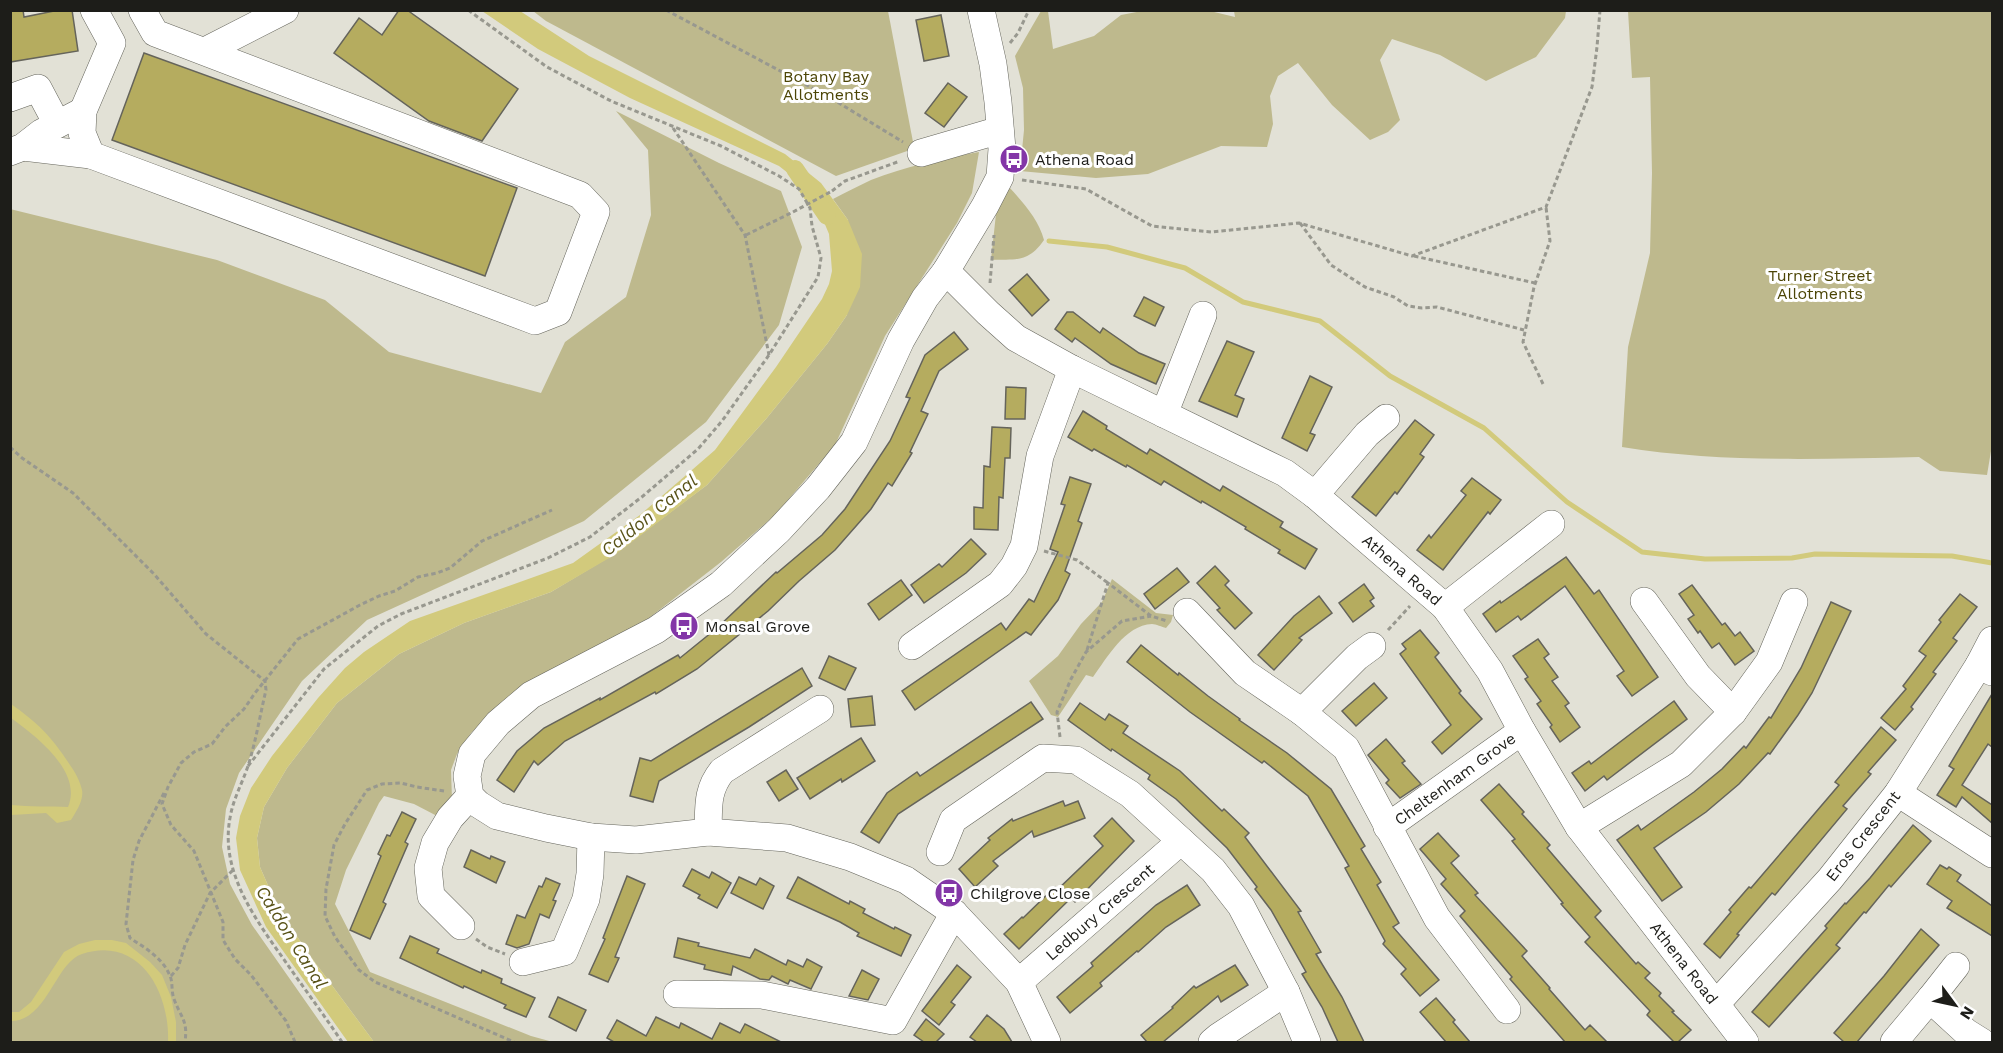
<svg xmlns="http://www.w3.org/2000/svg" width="2003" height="1053" font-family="'Work Sans',sans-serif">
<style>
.green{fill:#beb98d}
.water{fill:#d2ca7c}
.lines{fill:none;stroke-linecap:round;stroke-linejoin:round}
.stream{stroke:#d2ca7c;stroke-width:5}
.canal{stroke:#d2ca7c;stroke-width:18}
.building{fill:#b5ac5f;stroke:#65645b;stroke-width:1.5}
.minor-casing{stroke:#65655c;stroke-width:28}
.path{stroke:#98988f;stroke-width:3;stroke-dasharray:4.5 3;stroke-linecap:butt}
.minor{stroke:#fff;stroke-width:27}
.path-bridge{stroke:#98988f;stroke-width:3;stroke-dasharray:4.5 3;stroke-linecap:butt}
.labels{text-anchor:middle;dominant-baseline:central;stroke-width:6;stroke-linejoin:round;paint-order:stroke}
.park-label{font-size:16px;fill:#4c4506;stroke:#fff}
.poi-label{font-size:16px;fill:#1d1d19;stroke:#fff;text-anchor:start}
.street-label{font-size:16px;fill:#1d1d19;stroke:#fff}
.water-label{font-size:18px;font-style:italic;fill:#585217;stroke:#fff}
</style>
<rect width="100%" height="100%" fill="#e2e1d6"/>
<g class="green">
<polygon points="533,11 888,11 913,142 910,150 836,176 546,21"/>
<polygon points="1041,11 1048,11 1053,49 1094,36 1121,15 1142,11 1210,11 1235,17 1234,11 1566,11 1565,18 1536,57 1486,81 1440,55 1392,39 1380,60 1400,120 1388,132 1370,140 1332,105 1298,63 1278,76 1270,96 1273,124 1267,147 1221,146 1148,174 1096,178 1020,171 1024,130 1023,88 1015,56"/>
<path d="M1628,11H1992V445L1987,475L1940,471L1919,457C1820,459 1720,463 1622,447L1628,347L1650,253L1652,173L1650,77L1632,78Z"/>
<polygon points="616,111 719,163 781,191 802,247 779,325 706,422 584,521 367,620 302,681 239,773 226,809 222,847 230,884 252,925 334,1042 11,1042 10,209 217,260 325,300 389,352 541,393 565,342 626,297 651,215 648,150"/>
<path d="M979,152L972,193L957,223L885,336L835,445L775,515L721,562L640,625L497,707L471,733L457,754L451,770L452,800L439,817L414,804L384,796L379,803L346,870L335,904L370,972L531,1036L553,1042H374L308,953L277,906L260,867L257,838L264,807L287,768L337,703L399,654L464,623L551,592L616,553L707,485L766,419L827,344L847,315L848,220L833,199C845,193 858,186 871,180C905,167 942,158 979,152Z"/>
<path d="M1000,177C1016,195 1038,216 1044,240C1028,263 1016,259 991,260Z"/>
<path d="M1112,579L1156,613L1173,615L1171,622L1166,628C1162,627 1156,624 1152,624C1125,625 1107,658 1093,677L1086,675L1058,717L1051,715L1029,681L1058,656L1081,624L1102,602Z"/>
</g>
<g class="water">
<polygon points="482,11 520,11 589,56 785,154 821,183 848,220 862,254 860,287 847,315 827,344 766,419 707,485 616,554 551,592 464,623 399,654 337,703 287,768 264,807 257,838 260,867 277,906 308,953 374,1042 348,1042 266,927 240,870 236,838 240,816 251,788 272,756 318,698 345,668 364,652 410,621 573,563 640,515 715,450 776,367 822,299 829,284 832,271 829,234 811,191 779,166 630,98 538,49"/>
<path d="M11,704C38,723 52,737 70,765C75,772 80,781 82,790C84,800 76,812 71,820L57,823L46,813L11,815V805C30,807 49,806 68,807C83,772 36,736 11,718Z"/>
<path d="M95,940H112L126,943L150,962L162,975L171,997L176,1022V1042H168C170,993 140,935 82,954C55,963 47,1021 11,1021V1012H19L31,1002L64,952L79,944Z"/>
</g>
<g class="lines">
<polyline class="stream" points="1049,241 1107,247 1185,268 1243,302 1320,321 1390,376 1484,428 1567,502 1642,552 1705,559 1792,558 1815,554 1952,556 1992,563"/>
<polyline class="canal" points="795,169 827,216"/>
</g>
<g class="building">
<polygon points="10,10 23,10 24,17 59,10 72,10 78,51 10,62"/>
<polygon points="399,10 407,10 518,89 482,141 429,121 334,53 359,18 382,35"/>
<polygon points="941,15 949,56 924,61 916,20"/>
<polygon points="144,53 517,188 485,276 112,140"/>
<polygon points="948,83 967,97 944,127 925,113"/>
<polygon points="1027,274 1049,300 1032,316 1009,290"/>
<polygon points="1144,297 1164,307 1155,326 1134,316"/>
<polygon points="1067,312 1073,312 1100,333 1103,328 1139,353 1165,364 1156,384 1111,364 1075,338 1072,342 1055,329"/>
<polygon points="954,332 968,349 939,371 921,411 928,414 910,452 912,453 892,486 888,483 871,509 835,550 799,581 768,611 697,669 656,694 655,692 565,741 538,765 534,761 514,792 497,780 517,751 544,728 600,698 600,700 678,655 680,658 717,628 776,572 777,573 822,535 845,509 890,441 910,398 906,397 925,355"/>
<polygon points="1227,341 1254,352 1235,395 1244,399 1237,417 1199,401"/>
<polygon points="1310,376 1332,387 1310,433 1315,435 1307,451 1282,438"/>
<polygon points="1006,387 1026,388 1025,419 1005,419"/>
<polygon points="1083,411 1107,426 1106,429 1147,454 1150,449 1220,491 1223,486 1283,522 1280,527 1317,549 1305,569 1278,553 1280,550 1245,529 1246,527 1202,501 1201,503 1164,481 1161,485 1127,465 1126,467 1094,449 1092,451 1068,437"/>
<polygon points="1415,420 1434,435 1420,454 1424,457 1408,479 1397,494 1395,492 1376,516 1352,497"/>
<polygon points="992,427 1011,428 1010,458 1005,458 1003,498 999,497 998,530 974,529 974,507 983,508 984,466 990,467"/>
<polygon points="1070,477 1091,484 1078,521 1082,523 1065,571 1070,574 1058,600 1031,635 1026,632 915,710 902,691 1001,623 1006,630 1029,599 1034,602 1058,552 1050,549 1065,505 1061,504"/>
<polygon points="1472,478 1501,500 1490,514 1488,512 1443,570 1417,550 1429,535 1431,538 1466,495 1461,491"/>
<polygon points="971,539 986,554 966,573 924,603 911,585 939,564 942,567"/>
<polygon points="1566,557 1594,594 1599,590 1658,677 1632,696 1617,676 1624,671 1565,586 1521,620 1518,616 1496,632 1483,614 1500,601 1501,603"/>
<polygon points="1215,566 1229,581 1225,585 1252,613 1235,629 1217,610 1220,608 1197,583"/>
<polygon points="1177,568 1189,582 1155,609 1144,594"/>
<polygon points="901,580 912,595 879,620 868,604"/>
<polygon points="1364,584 1374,598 1370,601 1374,606 1353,622 1339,603"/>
<polygon points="1692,585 1722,625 1725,623 1735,636 1740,632 1754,651 1735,665 1719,643 1712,648 1700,631 1698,633 1688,619 1694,615 1679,594"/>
<polygon points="1960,594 1977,607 1953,638 1957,641 1933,672 1936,674 1911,707 1913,709 1895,730 1881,718 1906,689 1903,686 1926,656 1919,651 1941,622 1939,620"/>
<polygon points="1319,596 1332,613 1299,638 1302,640 1274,670 1258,655 1294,616"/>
<polygon points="1831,602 1851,611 1812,693 1798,715 1770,754 1768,753 1739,784 1706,812 1654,848 1682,887 1662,901 1617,840 1638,825 1641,830 1694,792 1722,769 1744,746 1746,748 1769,717 1771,718 1801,668"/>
<polygon points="1420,630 1439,653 1435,657 1461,691 1459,693 1482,719 1442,754 1432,742 1451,725 1400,654 1406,649 1402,644"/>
<polygon points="1538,639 1549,654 1544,658 1558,677 1552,681 1569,703 1565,706 1580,727 1560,742 1550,727 1552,725 1537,704 1541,701 1525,679 1528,677 1513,656"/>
<polygon points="1141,645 1178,675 1179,673 1208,696 1240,719 1239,720 1287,753 1331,789 1365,846 1361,849 1381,882 1377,885 1399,923 1393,927 1439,980 1420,996 1401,974 1406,969 1383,944 1385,941 1345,868 1349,866 1308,796 1264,761 1262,763 1190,712 1127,662"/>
<polygon points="829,656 856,668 845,690 819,678"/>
<polygon points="802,668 812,686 749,727 659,781 653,802 630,796 640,758 651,761"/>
<polygon points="1374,683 1387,698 1356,726 1342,711"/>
<polygon points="1992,694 1992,747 1988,744 1962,785 1992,805 1992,823 1962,797 1956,807 1937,795 1954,769 1949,766"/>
<polygon points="872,696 875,725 851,727 848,699"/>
<polygon points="1674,701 1687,719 1607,780 1604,776 1585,791 1572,773 1589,761 1591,764"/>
<polygon points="1031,702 1043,719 898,814 879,843 861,832 887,793 917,772 920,776"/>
<polygon points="1080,703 1105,720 1109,714 1128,726 1123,733 1180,771 1222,811 1224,809 1249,833 1245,837 1301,911 1298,912 1321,952 1316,954 1342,997 1364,1042 1338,1042 1322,1007 1302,974 1306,972 1271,910 1255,889 1257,887 1227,848 1176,799 1148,779 1150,775 1112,749 1111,751 1068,720"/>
<polygon points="1881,727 1896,740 1868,772 1871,774 1843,806 1847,809 1775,895 1772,893 1737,934 1739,935 1720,958 1704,944 1731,912 1729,910 1749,887 1751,888 1839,785 1835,782"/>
<polygon points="861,738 875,761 842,782 841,779 810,799 797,778"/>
<polygon points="1386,739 1405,761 1402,763 1421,784 1400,798 1386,783 1389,780 1368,755"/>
<polygon points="786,770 798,789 779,801 767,782"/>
<polygon points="1499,784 1524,812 1522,814 1550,845 1547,848 1601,911 1595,917 1636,964 1638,962 1650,973 1645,978 1661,993 1659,996 1674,1011 1672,1012 1691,1030 1678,1042 1674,1042 1647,1015 1650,1011 1585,942 1590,937 1561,904 1563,903 1512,841 1515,839 1481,800"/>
<polygon points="1063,801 1065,806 1078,801 1085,818 1034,837 1032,831 993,861 998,866 975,887 959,869 990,840 988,838 1012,819 1013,821"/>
<polygon points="402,812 416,819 405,842 408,844 383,902 386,904 370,939 350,930 381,856 378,854 387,835 390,836"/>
<polygon points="1112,818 1134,841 1075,902 1071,898 1019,949 1004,934 1022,917 1023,918 1055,887 1057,890 1103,846 1094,836"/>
<polygon points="1913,825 1931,841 1891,887 1889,885 1866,913 1864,912 1836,945 1840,948 1769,1027 1752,1012 1827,928 1825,926 1845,903 1846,904 1870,878"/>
<polygon points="1438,833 1459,856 1451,863 1478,893 1475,895 1527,951 1522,956 1550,988 1549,989 1585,1030 1590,1025 1607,1042 1565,1042 1510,979 1512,977 1460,916 1465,911 1441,884 1446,879 1420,849"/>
<polygon points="471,850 490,859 491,856 505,862 496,883 464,867"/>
<polygon points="1940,865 1947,869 1949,867 1961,875 1957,881 1992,906 1992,936 1947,908 1952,901 1927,884"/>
<polygon points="692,869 709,878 712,872 731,883 717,908 698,898 700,895 683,886"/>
<polygon points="627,876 645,884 615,957 619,958 608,982 589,974 605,939 603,938"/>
<polygon points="739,877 756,885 760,878 774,886 763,909 731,893"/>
<polygon points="798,877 849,904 850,901 865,909 863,913 894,929 895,927 911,935 901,956 857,936 859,933 840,922 787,898"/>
<polygon points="546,878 560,884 553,900 556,901 549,918 540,914 529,944 517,948 506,944 517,915 525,918 539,886 542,887"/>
<polygon points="1187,885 1200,905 1166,927 1138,952 1137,951 1100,983 1102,986 1070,1013 1057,997 1093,966 1091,963 1156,905"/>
<polygon points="1921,929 1939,945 1857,1042 1844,1042 1834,1033 1884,976"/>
<polygon points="410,936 439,949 437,953 481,973 482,970 502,979 501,983 535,998 526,1017 504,1008 506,1005 464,986 463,988 400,958"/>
<polygon points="678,938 699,943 698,946 750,958 755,949 786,965 788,960 803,967 807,959 822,967 811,989 790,980 788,984 772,976 769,980 760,979 733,966 731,975 704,969 705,965 674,957"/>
<polygon points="957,965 971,977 951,1002 955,1005 939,1025 922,1011"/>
<polygon points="1235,965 1248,985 1221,1002 1218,996 1163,1042 1147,1042 1141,1035 1173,1008 1172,1007 1194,986 1196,988"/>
<polygon points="862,970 879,979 868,1000 849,996"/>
<polygon points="558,997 586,1010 576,1031 549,1017"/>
<polygon points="1436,998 1455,1020 1453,1022 1470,1042 1446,1042 1420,1012"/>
<polygon points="987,1015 1004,1029 1012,1042 977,1042 970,1037"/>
<polygon points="656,1017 679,1028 681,1023 712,1039 720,1023 740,1033 745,1024 781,1042 614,1042 607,1038 617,1020 646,1036"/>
<polygon points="926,1019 944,1034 936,1042 924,1042 914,1035"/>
</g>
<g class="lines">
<g class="minor-casing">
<g id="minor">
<polyline points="94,10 112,43 83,111 82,133 91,155 535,321 558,312 596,212 580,195 155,33 142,10"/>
<polyline points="981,10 993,64 998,102 1002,149 1000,177 985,206 946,271 925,298 901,340 854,442 818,488 779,530 721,584 656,630 531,695 498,723 472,754 467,776 470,796 478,804 497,816 546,828 591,837 636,840 708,832 787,838 850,857 906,880 954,913 1019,982 1047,1042"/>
<polyline points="205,51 285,10"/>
<polyline points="10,98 38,88 57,124"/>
<polyline points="23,147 91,155"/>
<polyline points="10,152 23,147 41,133 83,111"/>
<polyline points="921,153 1000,130"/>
<polyline points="946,271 988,313 1016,338 1072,369 1285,473 1315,495 1445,607 1490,671 1522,731 1579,827 1745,1042"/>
<polyline points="1164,414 1203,315"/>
<polyline points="1315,495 1367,434 1386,418"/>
<polyline points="1644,601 1698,676 1733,712"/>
<polyline points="1445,607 1551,524"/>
<polyline points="1187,612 1245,673 1302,712 1346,748 1437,918 1507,1010"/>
<polyline points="912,646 1000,584 1014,566 1024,546 1040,456 1072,369"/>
<polyline points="1979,665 1992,640"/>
<polyline points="1302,712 1357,657 1372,646"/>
<polyline points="1898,793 1992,854"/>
<polyline points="1387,827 1522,731"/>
<polyline points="1579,827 1681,764 1733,712 1769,662 1794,602"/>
<path d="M708,832C709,808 706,791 722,771L820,709"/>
<polyline points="940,852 953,820 1043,758 1076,760 1130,794 1213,870 1241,906 1286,992 1307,1042"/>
<polyline points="461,926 431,896 428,868 435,843 450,818 470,796"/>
<polyline points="523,962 564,952 586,899 590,874 591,837"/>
<polyline points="1956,966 1930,999 1966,1032 1982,1042"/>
<polyline points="1019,982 1181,841"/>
<polyline points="677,994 762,995 893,1021 954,913"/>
<polyline points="1716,1004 1830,879 1898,793 1979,665 1992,672"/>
<polyline points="1212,1042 1218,1037 1286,992"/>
<polyline points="1894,1042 1930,999"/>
</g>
</g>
<g class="path">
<polyline points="666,10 829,97 903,142"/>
<polyline points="1010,43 1018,33 1029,10"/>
<polyline points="673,128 745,235 769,355"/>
<polyline points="1022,180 1086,189 1152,226 1212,232 1299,223 1412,256 1546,207 1592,87 1597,47 1600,10"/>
<polyline points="832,191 845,181 900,161"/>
<polyline points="1300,223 1331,265 1365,287 1394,297 1408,306 1422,308 1437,307 1524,330"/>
<polyline points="746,235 793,212"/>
<polyline points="1414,256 1535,283"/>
<polyline points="990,283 994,235"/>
<polyline points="1543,384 1523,342 1534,287 1550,241 1546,207"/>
<path d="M10,447L22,458L73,493L154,574L206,634L265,681L266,690C260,715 256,741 248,766C242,784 233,799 230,818C219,876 261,926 292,971C309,995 326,1018 342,1042"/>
<polyline points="1044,551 1077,560 1108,583"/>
<polyline points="1388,630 1410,606"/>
<polyline points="1087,650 1108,583 1151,616 1167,621"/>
<polyline points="1060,737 1057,712 1071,679 1086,652 1122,621 1151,616"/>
<polyline points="248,766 324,669 378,626 401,614 548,558 590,537 643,496 698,449 722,421 769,355 818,277 821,258 812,226 810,208 799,189 779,176 721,146 611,101 547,67 468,10"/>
<polyline points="444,791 417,787 401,783 382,784 367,790 345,824 334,845 326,889 325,916 335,937 359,970 375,982 514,1042"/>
<path d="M164,793L139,841L133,860L126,924L130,938C145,948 163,958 170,976C173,982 171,991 174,999C181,1018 188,1020 185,1042"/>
<polyline points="476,939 487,947 505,954"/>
<polyline points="171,976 178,968 185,945 210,893 233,870"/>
<polyline points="295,1042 286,1021 251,975 235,959 223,940 223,922 194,851 171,825 162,804 168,787 181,763 194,752 212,744 225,727 244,709 255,693 298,639 360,605 379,596 395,591 418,577 437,573 450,568 482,541 552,510"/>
</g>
<use href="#minor" class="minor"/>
<polyline class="path-bridge" points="793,212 832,191"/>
</g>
<defs>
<g id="bus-disc" transform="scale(1.5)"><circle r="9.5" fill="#8336a7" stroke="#fff"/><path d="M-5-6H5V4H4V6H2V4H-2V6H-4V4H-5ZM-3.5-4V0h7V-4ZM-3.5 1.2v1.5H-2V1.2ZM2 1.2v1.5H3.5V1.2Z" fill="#fff"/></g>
</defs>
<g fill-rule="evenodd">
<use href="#bus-disc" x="1014" y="159"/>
<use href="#bus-disc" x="684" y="626"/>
<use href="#bus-disc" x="949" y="893"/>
</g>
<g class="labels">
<g class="park-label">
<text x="826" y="76">Botany Bay<tspan x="826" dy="18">Allotments</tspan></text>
<text x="1820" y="275">Turner Street<tspan x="1820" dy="18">Allotments</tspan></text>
</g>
<g class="poi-label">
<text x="1035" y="159">Athena Road</text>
<text x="705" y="626">Monsal Grove</text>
<text x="970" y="893">Chilgrove Close</text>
</g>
<g class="street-label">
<text transform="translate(1402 570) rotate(41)">Athena Road</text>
<text transform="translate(1455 779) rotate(-36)">Cheltenham Grove</text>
<text transform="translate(1863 836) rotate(-52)">Eros Crescent</text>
<text transform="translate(1100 912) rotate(-41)">Ledbury Crescent</text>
<text transform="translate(1684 963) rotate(52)">Athena Road</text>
</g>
<g class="water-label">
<text transform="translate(649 515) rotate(-39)">Caldon Canal</text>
<text transform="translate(292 937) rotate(58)">Caldon Canal</text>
</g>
</g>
<rect width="2003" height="1053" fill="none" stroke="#1d1d19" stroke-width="24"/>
<g transform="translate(1955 1005) rotate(123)" stroke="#ffffff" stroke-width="4.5" paint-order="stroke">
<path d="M0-4.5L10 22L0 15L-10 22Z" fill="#1d1d19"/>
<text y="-9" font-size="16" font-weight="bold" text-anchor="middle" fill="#1d1d19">N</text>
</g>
</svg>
